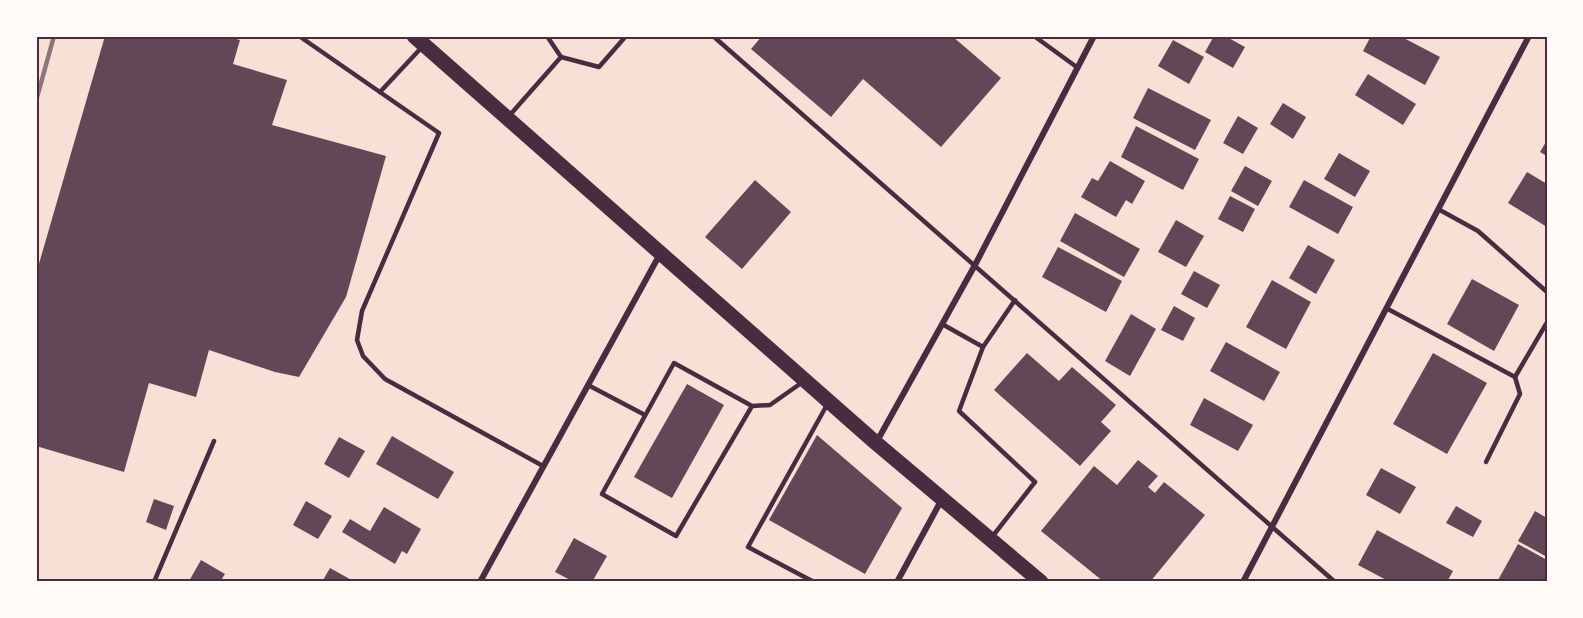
<svg xmlns="http://www.w3.org/2000/svg" width="1583" height="618" font-family="'Noto Serif',serif">
<style>
.building{fill:#644757}
.lines{fill:none;stroke-linecap:round;stroke-linejoin:round}
.service{stroke:#4a2c40;stroke-width:4.5}
.minor{stroke:#4a2c40;stroke-width:6}
.primary{stroke:#4a2c40;stroke-width:15}
.rail{stroke:#8f747c;stroke-width:4.5}
.neatline{fill:none;stroke:#4a2c40;stroke-width:2}
</style>
<rect width="100%" height="100%" fill="#f7e1d7"/>
<g class="building">
<polygon points="105,36 225,36 240,40 233,64 287,80 272,125 386,156 346,297 299,377 275,372 209,350 196,397 149,383 124,472 36,446 36,274"/>
<polygon points="762,36 952,36 1001,78 941,147 863,79 831,117 751,49"/>
<polygon points="1214,36 1225,36 1245,47 1233,68 1205,52"/>
<polygon points="1371,36 1400,36 1440,57 1425,85 1363,51"/>
<polygon points="1173,40 1204,57 1189,84 1158,66"/>
<polygon points="1368,74 1416,104 1403,125 1355,95"/>
<polygon points="1148,88 1211,120 1195,150 1133,118"/>
<polygon points="1283,103 1306,117 1293,139 1270,124"/>
<polygon points="1238,116 1258,128 1243,154 1223,143"/>
<polygon points="1136,126 1199,159 1183,190 1121,157"/>
<polygon points="1547,140 1547,156 1540,152"/>
<polygon points="1339,153 1370,171 1355,197 1324,179"/>
<polygon points="1110,161 1145,181 1132,204 1126,200 1116,217 1081,197 1092,178 1098,181"/>
<polygon points="1245,166 1272,181 1258,206 1231,191"/>
<polygon points="1527,172 1547,184 1547,227 1508,203"/>
<polygon points="755,180 791,212 742,269 705,237"/>
<polygon points="1304,180 1353,207 1338,234 1289,207"/>
<polygon points="1230,196 1255,209 1243,232 1218,219"/>
<polygon points="1075,213 1140,249 1124,277 1060,241"/>
<polygon points="1176,220 1204,236 1186,267 1158,252"/>
<polygon points="1308,245 1335,260 1316,294 1289,278"/>
<polygon points="1058,247 1122,281 1106,312 1042,277"/>
<polygon points="1194,271 1220,285 1207,308 1181,294"/>
<polygon points="1472,279 1519,305 1494,351 1447,324"/>
<polygon points="1272,280 1311,302 1286,349 1246,327"/>
<polygon points="1174,306 1195,318 1183,341 1161,330"/>
<polygon points="1131,314 1156,329 1130,376 1105,361"/>
<polygon points="1226,342 1280,372 1264,401 1210,371"/>
<polygon points="1027,353 1059,381 1072,367 1116,405 1101,422 1111,431 1080,466 994,390"/>
<polygon points="1433,353 1487,383 1447,454 1393,424"/>
<polygon points="687,384 724,405 672,498 634,477"/>
<polygon points="1204,398 1253,425 1238,451 1190,425"/>
<polygon points="817,435 902,508 865,574 769,520"/>
<polygon points="392,436 454,472 438,499 376,464"/>
<polygon points="339,437 365,451 349,478 324,464"/>
<polygon points="1138,460 1158,476 1148,487 1155,493 1164,482 1205,515 1150,582 1104,582 1041,531 1094,466 1117,485"/>
<polygon points="1381,468 1416,487 1400,514 1366,495"/>
<polygon points="154,499 174,506 166,530 146,522"/>
<polygon points="306,501 332,516 318,539 293,525"/>
<polygon points="1456,506 1482,521 1473,537 1446,523"/>
<polygon points="384,507 421,529 407,554 402,551 395,564 342,532 350,519 370,531"/>
<polygon points="1535,511 1547,518 1547,557 1518,541"/>
<polygon points="1377,530 1453,571 1447,582 1390,582 1358,565"/>
<polygon points="574,538 607,556 592,582 574,582 555,572"/>
<polygon points="1518,544 1547,560 1547,582 1501,582 1498,580"/>
<polygon points="201,560 225,574 220,582 189,581"/>
<polygon points="330,568 355,582 322,582"/>
</g>
<g class="lines">
<g class="service">
<polyline points="299,36 439,133 362,311 357,340 363,356 385,379 543,466"/>
<polyline points="547,36 561,57 599,67 626,36"/>
<polyline points="713,36 1335,582"/>
<polyline points="1034,36 1078,68"/>
<polyline points="380,92 423,46"/>
<polyline points="509,116 561,57"/>
<polyline points="1438,209 1478,231 1547,292"/>
<polyline points="1386,308 1515,377 1546,324"/>
<polyline points="942,324 983,347"/>
<polyline points="588,385 645,415"/>
<polyline points="752,406 676,536 602,494 674,363 752,406 770,405 804,381"/>
<polyline points="1486,462 1520,394 1515,377"/>
<polyline points="992,537 1035,482 959,411 983,347 1015,300"/>
<polyline points="154,582 214,441"/>
<polyline points="814,582 748,547 828,403"/>
</g>
<g class="minor">
<polyline points="876,443 975,265 1094,36"/>
<polyline points="480,582 660,254"/>
<polyline points="897,582 942,499"/>
<polyline points="1243,582 1529,36"/>
</g>
<polyline class="primary" points="414,36 876,443 1041,582"/>
<polyline class="rail" points="36,101 54,36"/>
</g>
<rect width="1583" height="618" fill="none" stroke="#fffaf5" stroke-width="75"/>
<rect x="38" y="38" width="1508" height="542" class="neatline"/>
</svg>
